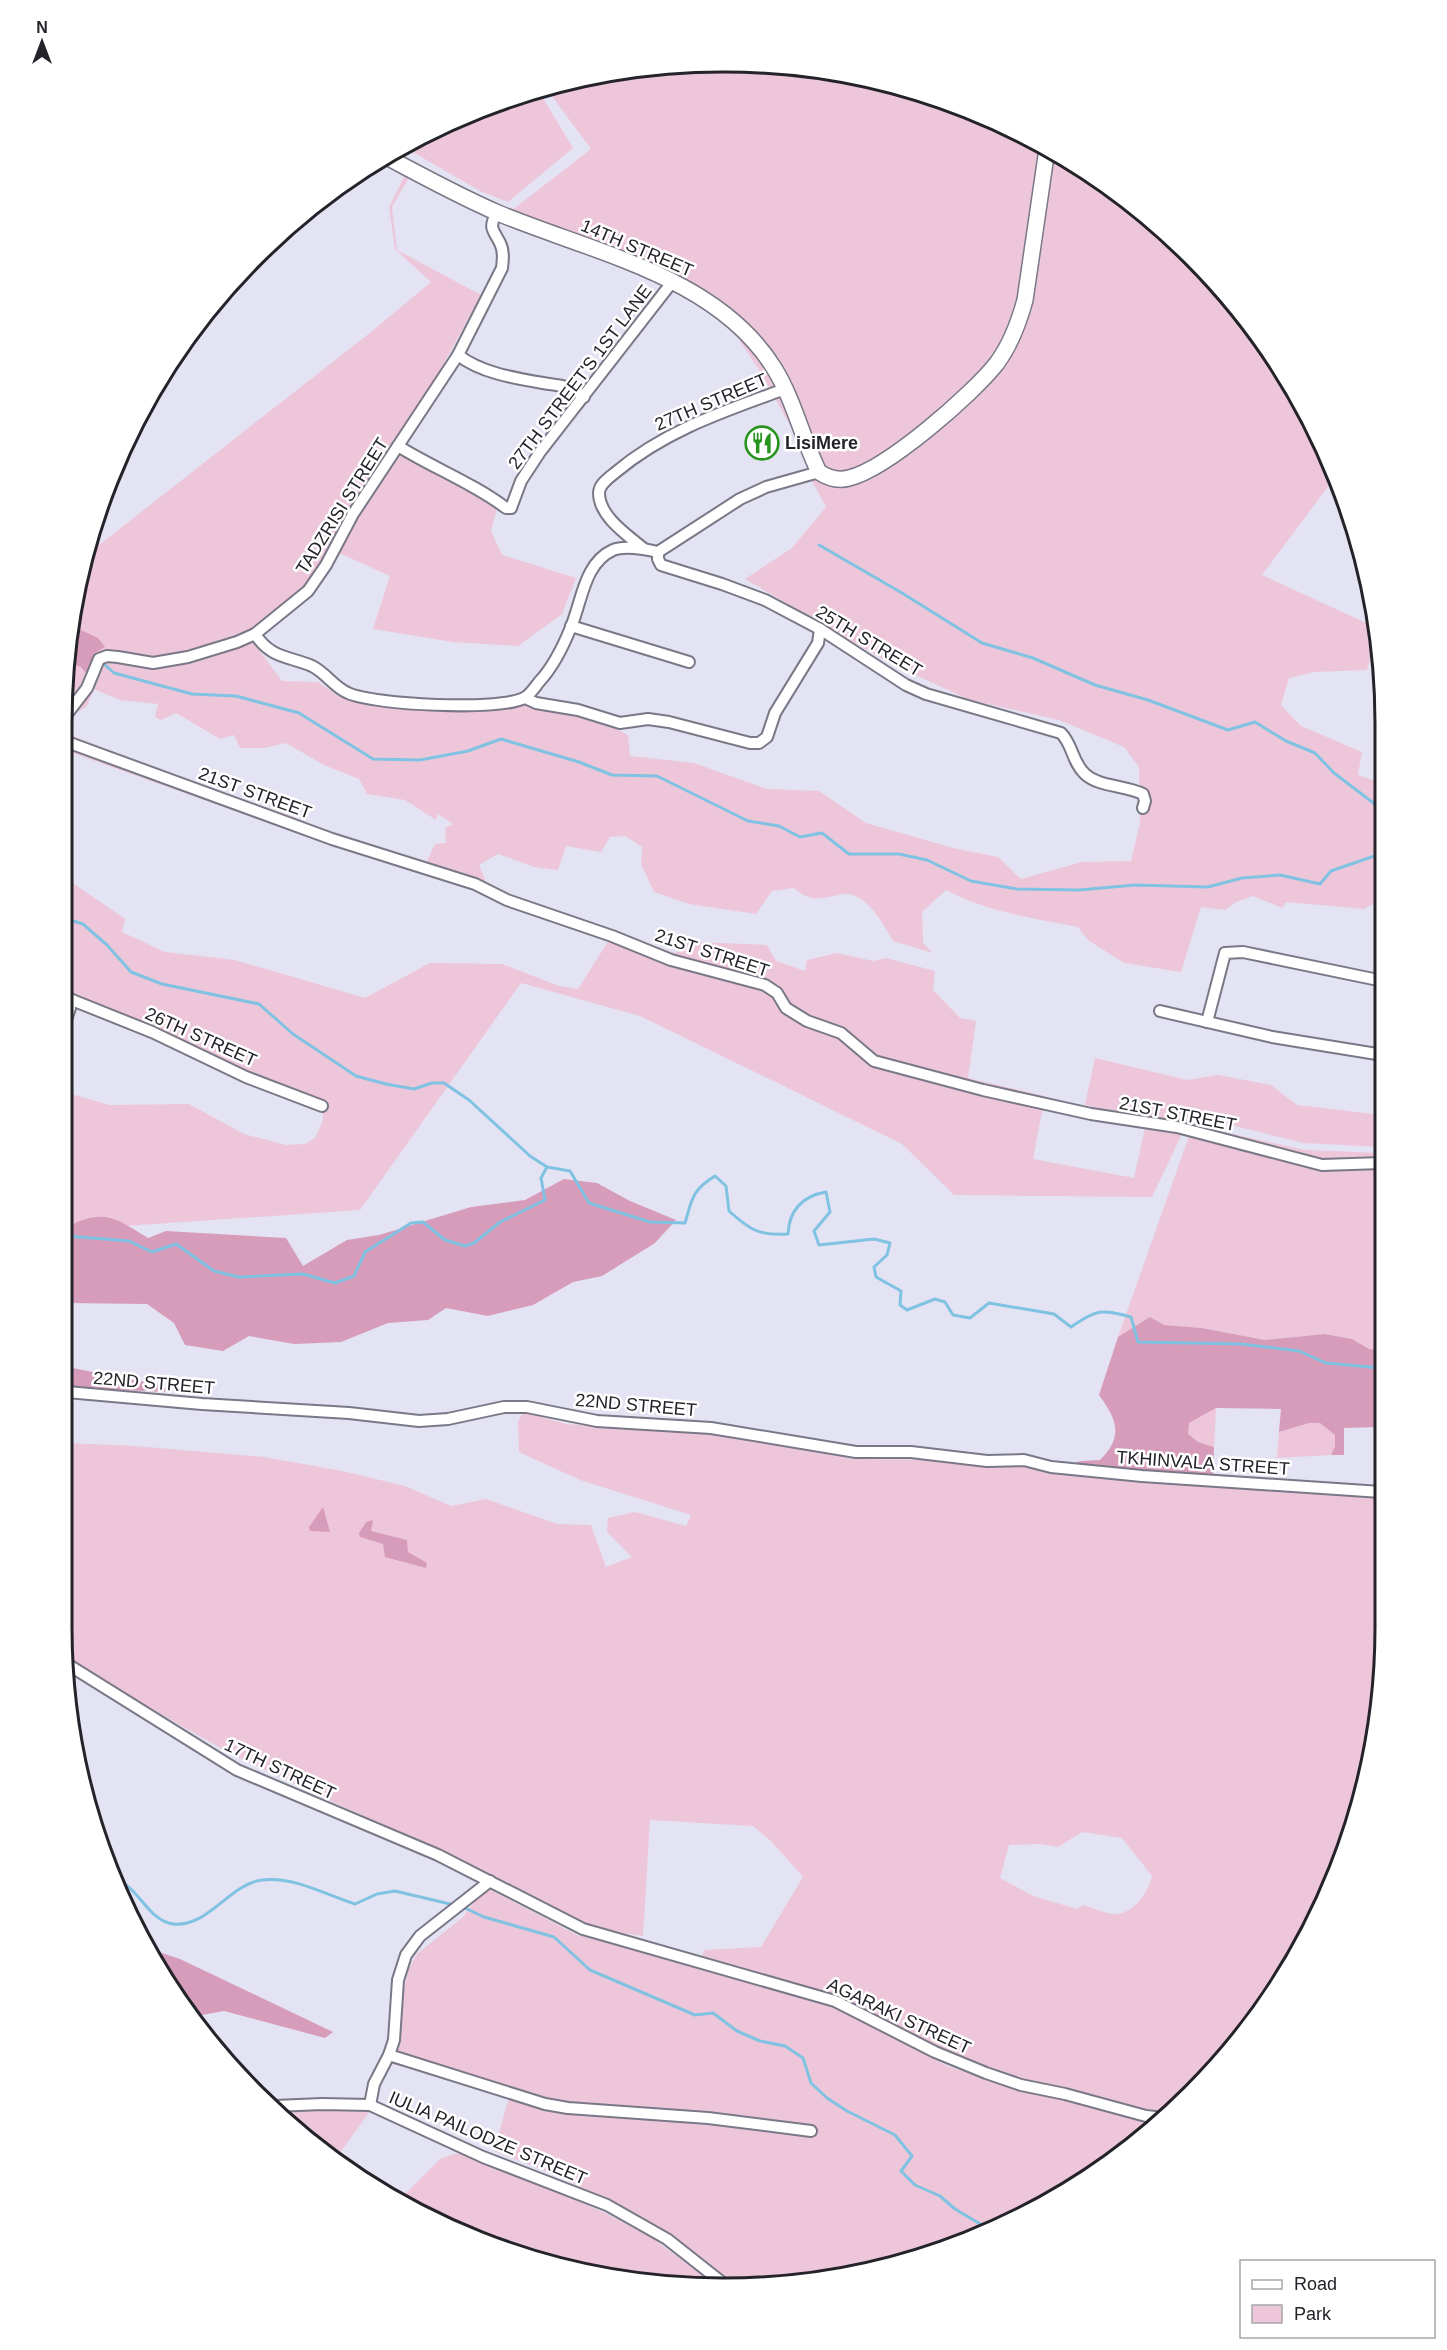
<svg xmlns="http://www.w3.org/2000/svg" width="1447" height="2350" font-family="Helvetica,sans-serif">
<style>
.green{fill:#eec6da;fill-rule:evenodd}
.forest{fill:#d79cba}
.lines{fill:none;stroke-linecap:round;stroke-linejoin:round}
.stream{stroke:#80c2e2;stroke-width:3}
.street-casing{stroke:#797887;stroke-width:14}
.secondary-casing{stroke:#797887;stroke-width:18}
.street{stroke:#fff;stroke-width:10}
.secondary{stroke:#fff;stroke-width:15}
.labels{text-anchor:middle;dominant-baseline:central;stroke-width:5;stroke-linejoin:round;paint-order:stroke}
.street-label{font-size:18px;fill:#232329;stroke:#fff}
.poi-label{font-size:18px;font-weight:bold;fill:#232329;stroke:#fff;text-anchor:start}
.rim{fill:none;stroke:#232329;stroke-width:3}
</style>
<rect width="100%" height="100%" fill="#e3e3f3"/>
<g class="green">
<path d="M766,63L895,84L1016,130L1126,198L1221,287L1297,393L1333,480L1262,575L1375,627L1377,636L1367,670L1315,672L1289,678L1281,705L1301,726L1362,752L1358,775L1384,784L1383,905L1373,904L1364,909L1286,902L1282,908L1253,896L1236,902L1225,910L1201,907L1181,972L1124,963L1088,940L1078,927C1033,918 987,912 946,890L922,912L923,943L933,953L893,941C884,925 868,896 848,894C844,893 838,896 834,896C815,900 808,900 794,888L772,891L756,914L689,904L654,892L641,864L642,847L625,836L610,837L601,852L566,846L558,870L534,867L498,854L479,865L486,882L540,911L676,953L683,939L696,942L767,945L776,961L805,971L807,960L837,953L873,961L886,958L935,971L933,990L960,1018L976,1021L968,1078L1045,1096L1033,1159L1134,1178L1147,1119L1085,1105L1095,1058L1187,1080L1218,1075L1271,1085L1297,1105L1382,1115V1147L1303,1143L1191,1115L1152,1197L954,1195L902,1144L640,1016L521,983L360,1210L67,1230V1093L110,1105L189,1104L244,1134L286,1145L305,1144L315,1138L323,1120L322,1102L176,1044L67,991V879L125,919L122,932L165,952L235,960L365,998L430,963L502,964L559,986L578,989L609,940L471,886L283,828L67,751V731L68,734L172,775L289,815L371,848L421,864L427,861L435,844L446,843L445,828L453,824L438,814L436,820L405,800L367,794L359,779L324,765L286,743L264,748H240L234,735L220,739L176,713L161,720L155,717L158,704L120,700L94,689L87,706L70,717L67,722V637L90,552L371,332L431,282L395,249L389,207L406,173L503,217L591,149L546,88L637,67ZM410,176L537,234L676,289L732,329L759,370L791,427L813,483L826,507L792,548L745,579L887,662L970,700L1059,720L1124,747L1139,767L1140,823L1131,861L1082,862L1021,879L998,857L957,849L866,823L819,791L767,789L694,763L630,756L628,735L583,712L543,705L515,704L464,711L407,709L337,695L318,682L282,681L251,639L310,594L339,553L390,576L373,629L453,642L518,646L562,614L576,578L502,555L491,531L497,508L392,445L437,376L481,295L397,250L392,207Z"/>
<polygon points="538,90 573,148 508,202 482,192 402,146 510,97"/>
<polygon points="1193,1125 1305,1150 1382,1153 1381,1350 1369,1349 1352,1339 1325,1334 1265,1340 1202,1328 1164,1325 1150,1317 1118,1337"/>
<polygon points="1216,1408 1214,1447 1198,1442 1188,1435 1188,1423"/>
<path d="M524,1412L566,1424L726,1435L852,1459L942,1460L1017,1465L1046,1472L1138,1482L1237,1486L1381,1497L1380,1713L1335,1880L1249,2029L1191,2095L1170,2112L1119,2105L1067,2088L1023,2080L915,2039L839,1999L739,1966L701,1960L704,1950L761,1947L803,1877L771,1841L753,1826L650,1820L643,1936L590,1928L465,1864L231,1754L108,1684L67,1658V1443L135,1446L264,1457L342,1471L405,1486L451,1506L486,1499L557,1524L591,1525L606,1567L632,1557L607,1532L608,1518L635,1512L686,1526L691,1515L580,1480L519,1452L518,1421ZM1082,1832L1122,1838L1152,1876C1148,1893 1133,1915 1113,1914C1104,1913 1093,1908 1084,1905L1077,1909L1033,1896L1000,1878L1009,1845L1040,1844L1058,1847Z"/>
<polygon points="1309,1423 1320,1423 1335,1435 1335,1446 1331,1455 1277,1458 1279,1432"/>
<polygon points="485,1887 577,1935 639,1950 728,1976 737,1975 834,2005 947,2066 995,2082 1157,2123 1092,2177 936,2253 810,2283 738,2288 675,2239 637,2214 543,2170 494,2151 509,2097 389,2063 408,1970 417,1954 463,1917"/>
<polygon points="334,2108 370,2111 337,2157 331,2158 321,2152 278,2109"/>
<polygon points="453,2154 465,2154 533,2181 603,2212 651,2237 719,2288 595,2276 511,2253 430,2220 399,2200 440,2159"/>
</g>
<g class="forest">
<polygon points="70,625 98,638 105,647 96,652 86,673 81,667 67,662 67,637"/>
<path d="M564,1179L597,1183L630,1201L676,1220L655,1243L602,1276L573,1282L533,1305L488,1316L446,1308L428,1320L388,1323L341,1342L294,1344L249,1336L223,1351L185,1345L174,1323L147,1304L67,1303V1227C105,1208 115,1218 148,1238L166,1231L286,1238L303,1266L347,1240L379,1235L471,1207L525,1200Z"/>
<path d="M1150,1317L1164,1325L1202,1328L1265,1340L1325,1334L1352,1339L1369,1349L1381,1350V1427L1344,1428V1455H1331L1335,1446V1435L1320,1423H1309L1279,1432L1281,1409L1216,1408L1189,1423L1188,1434L1198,1442L1214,1447L1213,1477L1067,1465L1081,1461L1100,1460C1124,1436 1117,1420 1099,1395L1118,1337Z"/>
<polygon points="67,1367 161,1385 170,1392 67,1388"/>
<polygon points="323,1507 330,1532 310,1531 309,1527"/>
<polygon points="373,1520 371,1531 407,1540 408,1552 427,1563 426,1568 385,1557 383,1544 360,1537 359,1533 366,1522"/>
<polygon points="147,1948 180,1959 333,2032 325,2038 224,2011 191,2017"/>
</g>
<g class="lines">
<g class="stream">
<polyline points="819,545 902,593 982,643 1033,658 1095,685 1148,700 1228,730 1255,722 1286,741 1315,753 1334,773 1384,811"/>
<polyline points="103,663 114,673 192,694 236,696 299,713 373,759 420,760 468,751 501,739 579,762 612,775 657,776 748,821 779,826 800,837 822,833 849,854 899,854 927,860 971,881 1017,889 1079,890 1135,885 1208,887 1242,878 1280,875 1320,884 1331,871 1383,853"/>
<polyline points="67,919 83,924 107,945 131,972 162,984 259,1004 293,1034 356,1076 386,1084 414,1089 432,1083 444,1083 469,1100 530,1156 547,1167"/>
<path d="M67,1236L129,1241L152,1252L176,1244L214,1271L239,1277L303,1274L335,1283L354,1276L365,1252L411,1223L423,1222L445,1240L465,1246L474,1243L500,1222L545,1200L541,1178L547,1167L570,1171L589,1203L650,1222L685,1223C692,1199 692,1190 715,1176L726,1186L729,1211C749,1229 758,1236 788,1234C789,1211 802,1196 826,1192L830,1212L814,1231L819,1245L874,1239L890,1243L887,1255L874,1267L876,1277L901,1291L900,1305L907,1310L935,1299L945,1302L953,1315L970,1318L989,1303L1054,1314L1071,1327C1097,1309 1102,1309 1131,1317L1138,1342L1242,1344L1299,1351L1326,1363L1381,1368"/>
<path d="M113,1878C139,1886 148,1921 173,1924C208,1928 229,1884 262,1880C294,1876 326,1895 355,1904L377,1894L395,1891L450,1904"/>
<polyline points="465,1908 484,1917 554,1937 590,1970 695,2015 713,2013 737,2031 760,2041 785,2046 803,2058 811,2083 827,2098 847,2111 895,2135 912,2156 901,2171 915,2185 940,2196 955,2209 987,2228"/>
</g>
<g class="street-casing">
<g id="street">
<path d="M458,355C482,374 520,379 549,384C564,386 572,387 584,397"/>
<path d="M398,446C433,468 473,483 506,508H511L521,481L540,452L673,281"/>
<path d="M644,549C629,536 599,517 599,493C599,484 610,477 616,472C666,430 725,411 785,389"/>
<path d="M658,552V559L661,565L722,584L765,600L820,629L906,685L926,694L1061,733C1073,745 1072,762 1085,774C1099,787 1125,785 1143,794L1145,801L1143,808"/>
<polyline points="571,626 689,662"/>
<path d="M255,634C271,659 289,656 312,666C326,673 334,687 348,693C374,705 499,711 524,698C530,695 535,687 539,682C554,666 563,647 571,627C582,601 584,563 613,550C625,545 645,549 658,552L740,499L766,487L819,472"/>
<polyline points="525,698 536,703 578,710 620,723 648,719 669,722 750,743 759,743 767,737 775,713 818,643 820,629"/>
<path d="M67,714L87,688L99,659L107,656L118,657L153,663L188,657L237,642L255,634L308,591L326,565L353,514L458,355L502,268C503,259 504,251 500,243C493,229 488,229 497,212"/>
<polyline points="67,742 332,839 475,884 507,900 612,936 671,960 765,985 777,993 786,1008 807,1021 841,1033 874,1061 983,1090 1091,1114 1177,1127 1322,1165 1382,1163"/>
<polyline points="67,998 152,1032 246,1077 322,1106"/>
<polyline points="1160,1011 1272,1037 1383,1055"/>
<polyline points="67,1017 70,1008 69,998"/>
<polyline points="1207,1022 1225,953 1243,952 1383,981"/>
<polyline points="67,1392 202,1404 349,1413 419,1421 448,1419 504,1407 527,1407 597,1421 711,1428 856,1452 911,1452 987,1461 1024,1460 1051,1467 1142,1476 1381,1492"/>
<polyline points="67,1664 237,1770 438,1855 583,1929 835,2001 935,2052 986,2073 1021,2085 1065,2094 1146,2116 1164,2118"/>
<polyline points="389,2055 545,2104 568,2108 708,2118 811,2131"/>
<polyline points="370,2105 374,2084 389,2055 394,2040 398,1980 406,1955 420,1936 490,1881"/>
<polyline points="275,2106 322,2104 370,2105 483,2157 607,2205 667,2239 729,2288"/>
</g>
</g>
<g class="secondary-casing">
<path id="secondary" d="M385,156C422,176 459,196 498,213C591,252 717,276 774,368C794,400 802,438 819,472C828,478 838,481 849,478C887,469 973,394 997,363C1011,344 1019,322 1025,300L1047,149"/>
</g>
<use href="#street" class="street"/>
<use href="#secondary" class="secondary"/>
</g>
<defs>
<g id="restaurant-ring" transform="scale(1.725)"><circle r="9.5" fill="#fff" stroke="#27941d" stroke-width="1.5"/><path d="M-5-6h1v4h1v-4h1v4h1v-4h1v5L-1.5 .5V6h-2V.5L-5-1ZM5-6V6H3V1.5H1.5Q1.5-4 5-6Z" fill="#27941d"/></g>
</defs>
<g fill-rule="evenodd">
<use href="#restaurant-ring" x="762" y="443"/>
</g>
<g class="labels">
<g class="street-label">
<text transform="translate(637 248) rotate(23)">14TH STREET</text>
<text transform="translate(580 377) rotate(-53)">27TH STREET'S 1ST LANE</text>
<text transform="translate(711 402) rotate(-23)">27TH STREET</text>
<text transform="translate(342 506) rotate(-58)">TADZRISI STREET</text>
<text transform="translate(869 641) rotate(31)">25TH STREET</text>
<text transform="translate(255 793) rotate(20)">21ST STREET</text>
<text transform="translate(712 953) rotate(18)">21ST STREET</text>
<text transform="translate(201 1037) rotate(24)">26TH STREET</text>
<text transform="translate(1178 1114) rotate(11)">21ST STREET</text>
<text transform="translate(154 1383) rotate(5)">22ND STREET</text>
<text transform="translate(636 1405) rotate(5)">22ND STREET</text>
<text transform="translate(1203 1463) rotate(4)">TKHINVALA STREET</text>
<text transform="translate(280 1769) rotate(25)">17TH STREET</text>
<text transform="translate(899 2016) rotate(25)">AGARAKI STREET</text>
<text transform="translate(488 2138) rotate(23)">IULIA PAILODZE STREET</text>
</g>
<g class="poi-label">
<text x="785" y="443">LisiMere</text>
</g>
</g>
<path d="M0 0H1447V2350H0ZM723 72H724A651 651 0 0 1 1375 723V1627A651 651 0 0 1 724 2278H723A651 651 0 0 1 72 1627V723A651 651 0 0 1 723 72Z" fill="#fff" fill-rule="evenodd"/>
<path class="rim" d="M723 72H724A651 651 0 0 1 1375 723V1627A651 651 0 0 1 724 2278H723A651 651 0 0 1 72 1627V723A651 651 0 0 1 723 72Z"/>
<rect x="1240" y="2260" width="195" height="78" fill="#ffffff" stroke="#a7a7a9" stroke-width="1.5"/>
<rect x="1252" y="2280" width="30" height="9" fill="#ffffff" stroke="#a7a7a9" stroke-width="1.5"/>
<text x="1294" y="2290" font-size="18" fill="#232329">Road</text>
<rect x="1252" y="2305" width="30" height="18" fill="#eec6da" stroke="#a7a7a9" stroke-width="1.5"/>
<text x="1294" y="2320" font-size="18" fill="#232329">Park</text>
<g transform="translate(42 42)" stroke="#ffffff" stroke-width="4.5" paint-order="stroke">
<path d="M0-4.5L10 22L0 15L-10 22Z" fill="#232329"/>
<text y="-9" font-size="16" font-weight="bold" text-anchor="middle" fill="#232329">N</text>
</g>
</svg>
